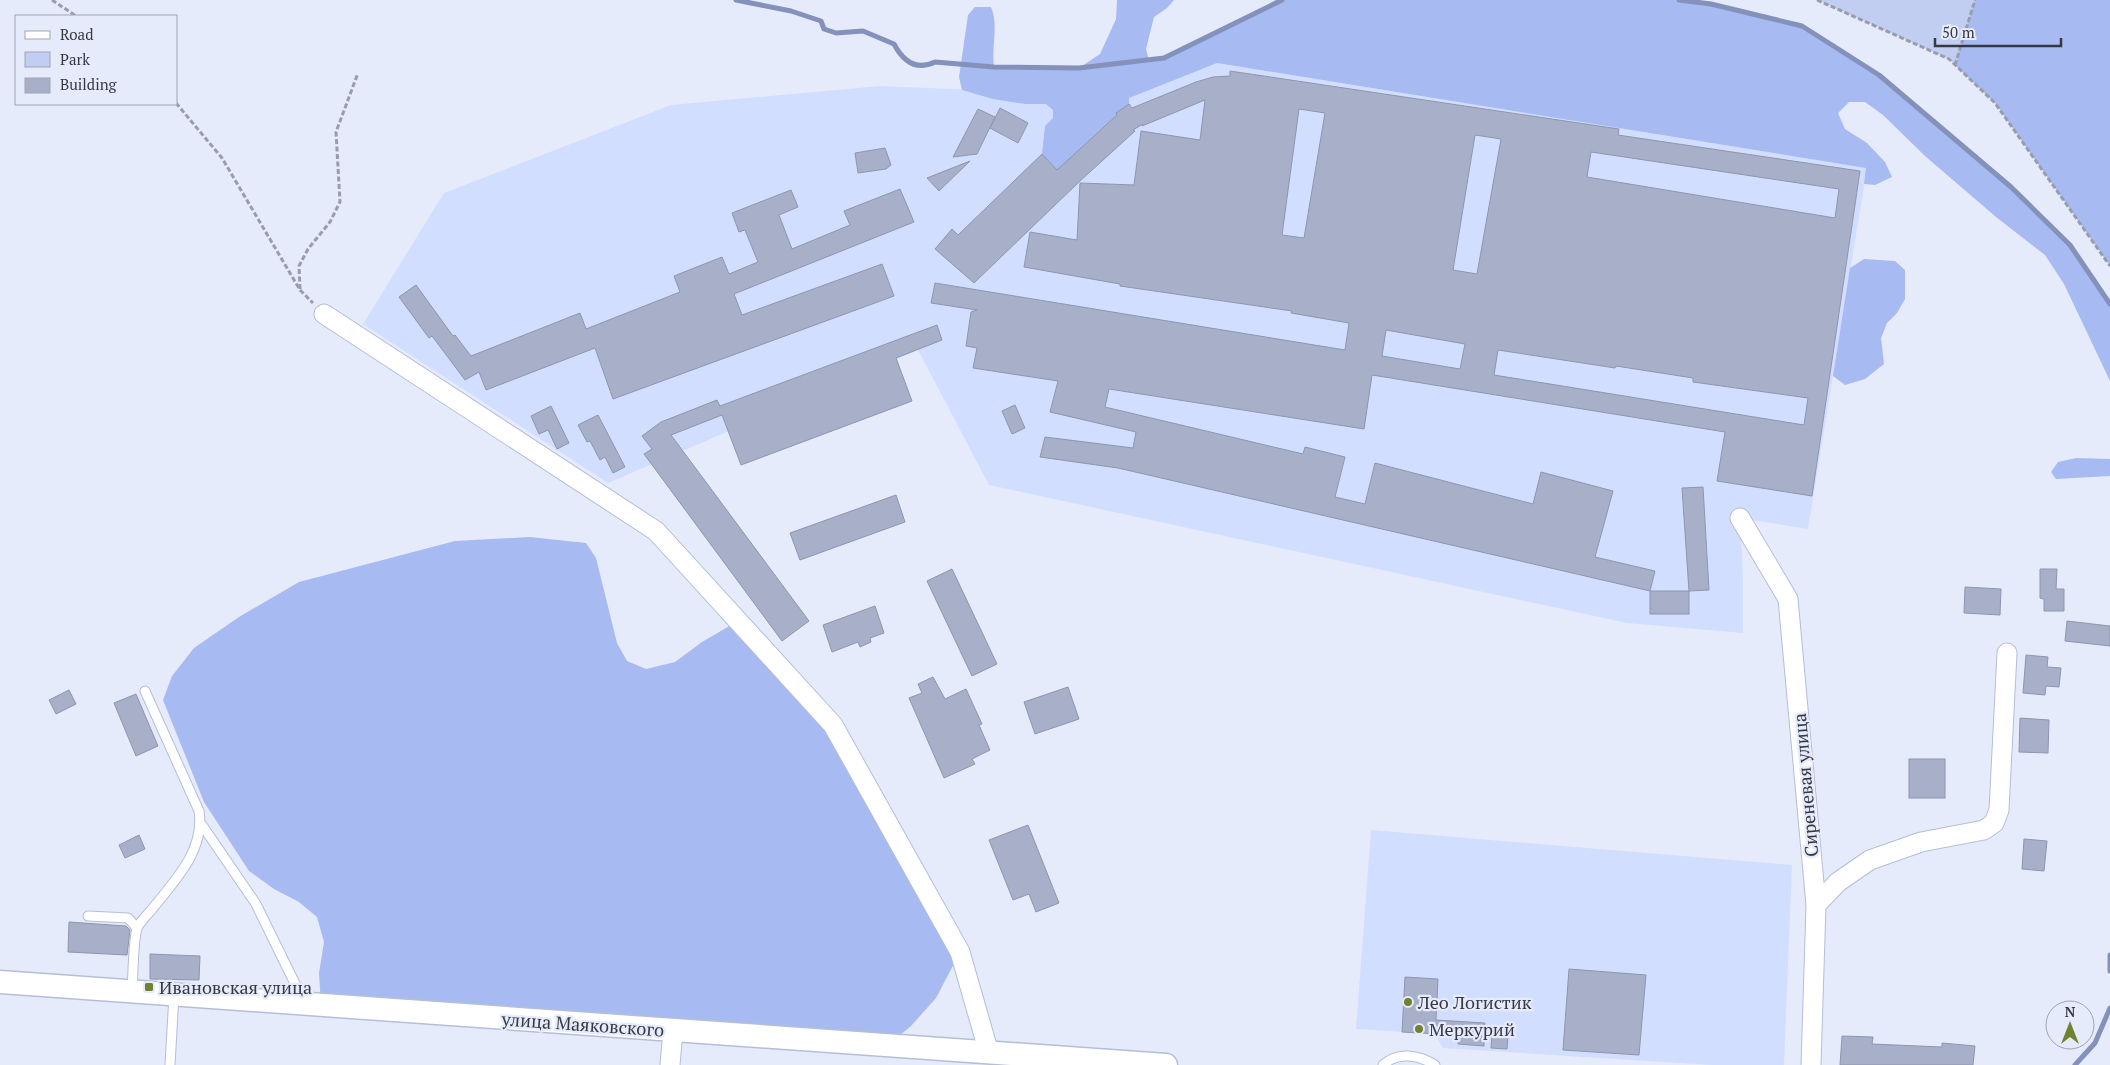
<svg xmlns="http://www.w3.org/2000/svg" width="2110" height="1065" font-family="'PT Serif',serif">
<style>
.built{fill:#d2deff}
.green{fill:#c1cef2}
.forest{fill:#a7baf1}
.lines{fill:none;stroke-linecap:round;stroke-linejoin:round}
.stream{stroke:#8391bb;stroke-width:5}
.building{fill:#a7b0c8;stroke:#8e96ae;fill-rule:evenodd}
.service-casing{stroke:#b5bed8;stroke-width:11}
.minor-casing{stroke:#b5bed8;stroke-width:21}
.tertiary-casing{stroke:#b5bed8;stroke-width:25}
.path{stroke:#999dab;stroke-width:3;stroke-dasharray:5 2.5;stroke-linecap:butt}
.service{stroke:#fff;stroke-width:9}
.minor{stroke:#fff;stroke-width:19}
.tertiary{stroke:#fff;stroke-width:22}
.poi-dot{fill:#708130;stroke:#e6ebfb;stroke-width:2}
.labels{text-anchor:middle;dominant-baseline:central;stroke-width:4.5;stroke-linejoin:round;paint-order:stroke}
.street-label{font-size:18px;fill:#363944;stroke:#e6ebfb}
.poi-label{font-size:18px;fill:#363944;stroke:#e6ebfb;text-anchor:start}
</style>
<rect width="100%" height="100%" fill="#e6ebfb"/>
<g class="built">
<polygon points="1217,63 1867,168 1808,529 1740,518 1743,577 1743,633 1627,623 989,485 918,350 608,483 363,324 444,193 671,105 880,86 1116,96"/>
<polygon points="1371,830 1792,865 1784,1065 1711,1065 1443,1048 1435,1034 1356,1029"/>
</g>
<polygon class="green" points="1817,0 2110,0 1995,103 1949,59"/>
<g class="forest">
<path d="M1117,0H1174L1167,8L1154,17L1146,49L1149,60L1164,58L1282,0H1679L1711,4L1802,26L1879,75L2011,187L2070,245L2110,304V381L2064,284L2045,255L1996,217L1925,156L1883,115L1865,102H1849L1838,113L1845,129L1867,143L1885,162L1892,177L1875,185L1864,184L1866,168L1217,63L1129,98V104L1116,113L1117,115L1057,170L1042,154L1045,126L1053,118V110L1046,104H1025L993,99L962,90L959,77L968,15L975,7H991C999,26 991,47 994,67L1079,68L1100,54L1116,19Z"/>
<polygon points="1975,0 2110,0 2110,266 1995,103 1955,65"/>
<polygon points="1864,259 1895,261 1905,270 1905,299 1897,313 1887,323 1881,338 1884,364 1865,379 1845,385 1833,376 1850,268"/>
<polygon points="2076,458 2110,459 2110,476 2056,479 2051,472 2058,462"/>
<polygon points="530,537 586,543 596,558 617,643 627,661 646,669 675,662 702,642 738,621 833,725 960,952 936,998 911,1026 888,1045 321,1005 319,973 324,942 317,917 299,902 274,889 249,871 204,802 163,700 172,676 194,648 239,617 299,582 455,541"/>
</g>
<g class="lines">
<g class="stream">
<path d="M736,0L791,11L821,21L824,29L836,33L863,31L894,44C903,61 916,71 935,62L994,67L1079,68L1164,58L1282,0"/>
<polyline points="1679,0 1711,4 1802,26 1879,75 2011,187 2070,245 2110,304"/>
<polyline points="2110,955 2110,971"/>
<polyline points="2075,1065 2095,1043 2110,1008"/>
</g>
</g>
<g class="building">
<path d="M1230,71L1619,129L1618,135L1860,171L1812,496L1717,481L1725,432L1372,375L1364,429L1109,389L1105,407L1303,454L1305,447L1345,457L1335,497L1365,504L1375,463L1533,504L1541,472L1613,491L1595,557L1655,571L1650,591L1118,468L1040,457L1045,437L1133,448L1136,432L1050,412L1058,381L973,368L977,348L966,346L971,312L977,310L931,303L935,283L1345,350L1349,323L1291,313L1292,311L1120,286V284L1024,267L1030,232L1077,240L1080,183L1134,185L1141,131L1200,140L1205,100L1142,126L1143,124L1133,130L1135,131L1080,181L974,283L935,249L952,229L958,235L1042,154L1057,170L1117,115L1116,113L1129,104L1132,108L1196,82L1213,77L1230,76ZM1299,109L1325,113L1304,238L1282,235ZM1475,135L1501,139L1477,274L1453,270ZM1591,152L1839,189L1835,218L1587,177ZM1386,330L1465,344L1460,369L1382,356ZM1498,350L1615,368L1616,366L1693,378V382L1808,398L1804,425L1494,375Z"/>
<polygon points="1000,108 1028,123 1018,143 990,128"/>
<polygon points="978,109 995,117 977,154 953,157"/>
<polygon points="885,148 891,165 886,169 858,173 855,153"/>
<polygon points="970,161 939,191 927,178"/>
<polygon points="900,189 914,222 734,294 742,315 882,264 894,296 613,399 595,348 486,390 479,372 465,380 432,336 429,338 399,297 416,285 453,336 455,335 471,356 580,313 586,329 680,292 674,276 722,257 729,274 758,262 745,230 739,232 732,213 791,190 798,207 779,215 792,249 850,225 844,211"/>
<polygon points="937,325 942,340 896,358 912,401 741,465 722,415 671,435 809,621 782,641 644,454 652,449 642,436 661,422 717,400 720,406"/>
<polygon points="1015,405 1025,428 1012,434 1002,411"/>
<polygon points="551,406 569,443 557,449 548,430 539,434 531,416"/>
<polygon points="598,415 625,467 613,473 605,457 600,460 590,441 587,442 578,425"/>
<polygon points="1703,487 1709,590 1689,591 1682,488"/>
<polygon points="896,495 905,522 800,560 790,533"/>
<polygon points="952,569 997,664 972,676 927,581"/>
<polygon points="2040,569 2057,569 2056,589 2064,589 2064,611 2044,611 2044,599 2040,598"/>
<polygon points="1965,587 2001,589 2000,615 1964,613"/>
<rect x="1650" y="591" width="39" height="23"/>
<polygon points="875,606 884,633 870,638 871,642 860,647 858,642 832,652 823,625"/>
<polygon points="2067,621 2110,626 2110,646 2065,641"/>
<polygon points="2026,655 2048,657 2047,667 2061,668 2059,687 2046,686 2045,695 2023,693"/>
<polygon points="933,677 945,699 966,689 982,724 979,725 990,750 972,759 975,764 944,778 909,698 922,693 918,684"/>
<polygon points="1068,687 1079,719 1035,734 1024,702"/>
<polygon points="69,690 76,704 56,714 49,700"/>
<polygon points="136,694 158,746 136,756 114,703"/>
<polygon points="2020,718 2049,720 2048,753 2019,752"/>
<rect x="1909" y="759" width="36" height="39"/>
<polygon points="1028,825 1059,903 1036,912 1029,894 1013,900 989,840"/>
<polygon points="139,835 145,849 125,858 119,845"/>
<polygon points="2024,839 2047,841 2044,871 2022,869"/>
<polygon points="69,922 126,926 130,930 127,955 68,952"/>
<polygon points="150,954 200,956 199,980 150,979"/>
<polygon points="1569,969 1646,975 1639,1055 1563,1050"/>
<polygon points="1405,977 1438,979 1436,1020 1485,1023 1484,1046 1458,1044 1458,1035 1402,1032"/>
<polygon points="1492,1035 1508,1036 1507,1049 1491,1048"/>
<polygon points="1842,1036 1873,1037 1872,1044 1942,1047 1942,1043 1975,1046 1973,1065 1840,1065"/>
</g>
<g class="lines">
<g class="service-casing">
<g id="service">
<polyline points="202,825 256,904 304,1002"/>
<polyline points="88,916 128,918 137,928"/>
<path d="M132,992C133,979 133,935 138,926C142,920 148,914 153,908C176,879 205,850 199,811L145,691"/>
<polyline points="170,1065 174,995"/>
<path d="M1383,1065C1398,1051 1419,1055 1435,1065"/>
</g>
</g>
<g class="minor-casing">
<g id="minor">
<polyline points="324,314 656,531 833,725 960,952 989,1053"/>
<polyline points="1740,518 1788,599 1816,905 1811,1065"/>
<polyline points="1816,905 1838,882 1870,860 1921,842 1984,830 1994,823 1999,810 2007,653"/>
<polyline points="670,1065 673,1030"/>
</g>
</g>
<g class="tertiary-casing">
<polyline id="tertiary" points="0,982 1166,1065"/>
</g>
<g class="path">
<polyline points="52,0 76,16"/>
<polyline points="1817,0 1949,59 1995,103 2110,266"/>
<polyline points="1955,65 1975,0"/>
<polyline points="176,103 222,158 300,290 313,303"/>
<polyline points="300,289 299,266 308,249 330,222 340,202 336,132 358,73"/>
</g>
<use href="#service" class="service"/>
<use href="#minor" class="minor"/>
<use href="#tertiary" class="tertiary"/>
</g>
<g class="poi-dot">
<rect x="144" y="982" width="10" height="10" rx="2.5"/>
<circle cx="1408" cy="1002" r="5"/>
<circle cx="1419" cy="1029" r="5"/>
</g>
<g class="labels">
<g class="street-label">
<text transform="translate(1805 785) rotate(-95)">Сиреневая улица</text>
<text transform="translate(583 1024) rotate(4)">улица Маяковского</text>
</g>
<g class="poi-label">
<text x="159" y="987">Ивановская улица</text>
<text x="1418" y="1002">Лео Логистик</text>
<text x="1429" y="1029">Меркурий</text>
</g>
</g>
<rect x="15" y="15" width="162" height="90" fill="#e6ebfb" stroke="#a0a4b2"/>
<rect x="25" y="31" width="25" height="8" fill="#ffffff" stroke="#a0a4b2"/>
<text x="60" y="40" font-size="15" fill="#363944">Road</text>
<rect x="25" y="52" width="25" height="15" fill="#c1cef2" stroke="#a0a4b2"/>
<text x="60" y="65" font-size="15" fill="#363944">Park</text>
<rect x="25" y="78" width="25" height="15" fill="#a7b0c8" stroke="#a0a4b2"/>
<text x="60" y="90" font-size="15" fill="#363944">Building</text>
<g transform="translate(2070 1025)"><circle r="24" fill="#e6ebfb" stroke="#a0a4b2"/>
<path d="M0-4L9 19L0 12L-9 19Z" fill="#708130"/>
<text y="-8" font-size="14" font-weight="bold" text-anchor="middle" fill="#363944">N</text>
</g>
<path d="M1935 38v8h126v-8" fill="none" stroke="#363944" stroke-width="2.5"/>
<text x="1942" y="38" font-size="15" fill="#363944" stroke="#e6ebfb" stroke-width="4" paint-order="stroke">50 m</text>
</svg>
